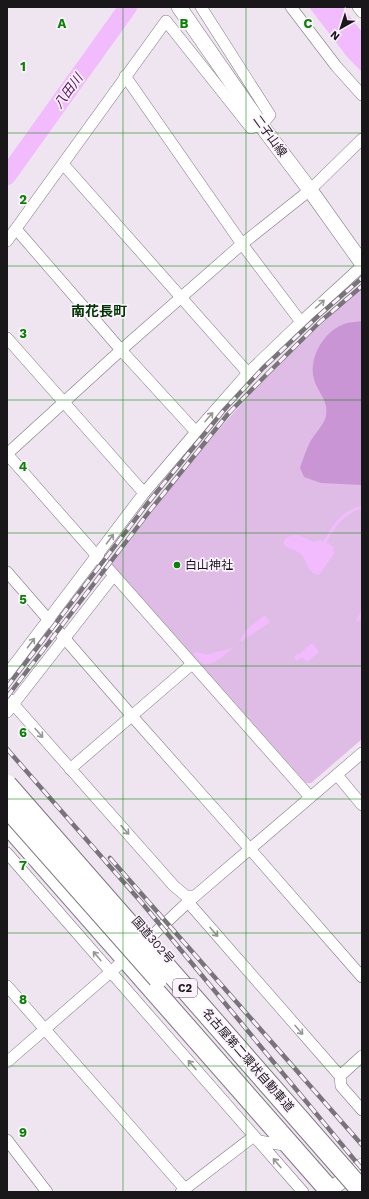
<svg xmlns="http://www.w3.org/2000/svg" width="369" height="1199" font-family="'Work Sans','Noto Sans JP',sans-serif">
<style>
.green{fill:#dfbce6}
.forest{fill:#ca95d4}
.water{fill:#f2bbfd}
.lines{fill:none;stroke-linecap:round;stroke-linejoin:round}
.stream{stroke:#f2bbfd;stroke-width:3}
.river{stroke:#f2bbfd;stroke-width:18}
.street-casing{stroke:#7f7680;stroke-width:12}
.secondary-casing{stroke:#7f7680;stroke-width:16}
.highway-casing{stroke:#7f7680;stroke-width:22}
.street{stroke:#fff;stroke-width:11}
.secondary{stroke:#fff;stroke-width:15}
.highway{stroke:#fff;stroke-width:20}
.rail-casing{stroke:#79737a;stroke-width:4.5}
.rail{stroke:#fcf2fe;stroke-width:3;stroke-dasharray:9;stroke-linecap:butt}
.highway-bridge-casing{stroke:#7f7680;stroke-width:22;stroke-linecap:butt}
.highway-bridge{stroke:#fff;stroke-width:20}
.oneway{stroke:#989798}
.grid{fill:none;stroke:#078300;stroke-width:1;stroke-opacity:0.55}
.poi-dot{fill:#078300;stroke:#fcf2fe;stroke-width:1.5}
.labels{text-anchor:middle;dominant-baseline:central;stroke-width:3.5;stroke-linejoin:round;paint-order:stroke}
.shield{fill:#fcf2fe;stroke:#5e595f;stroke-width:1}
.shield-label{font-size:11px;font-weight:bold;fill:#1a171b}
.street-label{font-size:12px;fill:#1a171b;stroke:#fcf2fe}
.poi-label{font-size:12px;fill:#1a171b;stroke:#fcf2fe;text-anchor:start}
.water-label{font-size:13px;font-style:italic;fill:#53125f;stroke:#fcf2fe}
.quarter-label{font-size:14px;font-weight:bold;fill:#003600;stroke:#fcf2fe}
.grid-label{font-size:13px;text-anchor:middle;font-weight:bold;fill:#078300;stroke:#fcf2fe;stroke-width:3.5;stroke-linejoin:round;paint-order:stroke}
</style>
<rect width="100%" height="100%" fill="#eee5f0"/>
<path class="green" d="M362,287V739L311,783H306L112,564C149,515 187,466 228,419C269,372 316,329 362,287Z"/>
<path class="forest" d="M362,321V485L321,483L304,477L300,468C303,459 306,450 310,442C315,433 324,425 326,416C329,400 317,392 314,379C308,357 325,329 347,323C351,322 357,322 362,321Z"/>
<g class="water">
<polygon points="309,7 342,7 362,32 362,72 348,58"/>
<path d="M294,535H298L314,542L321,540L329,544L333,547L334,554L319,575C306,572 309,565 303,557C298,549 290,550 284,545C282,539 289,536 294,535Z"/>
<polygon points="265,615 270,622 241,642 240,640 246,630"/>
<polygon points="312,643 319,652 307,662 302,657 297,661 294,657 297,654 299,654"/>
<path d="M233,647H234C228,652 213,666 205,664C200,663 196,657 193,654L196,652L207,655L220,651L227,650Z"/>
</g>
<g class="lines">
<g class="stream">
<path d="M325,542C334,525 343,512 362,507"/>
<polyline points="358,620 362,613"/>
</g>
<polyline class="river" points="7,176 128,7"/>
<g class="street-casing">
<g id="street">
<polyline points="291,7 336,66 362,95"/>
<polyline points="358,7 362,12"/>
<polyline points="125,76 242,244 301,322"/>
<polyline points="63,164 248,373"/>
<polyline points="16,229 121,350 196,432"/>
<polyline points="7,241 166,21 251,128 261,125 270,115 201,7"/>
<polyline points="7,338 144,493"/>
<polyline points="7,454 121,350 242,244 310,190 362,139"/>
<polyline points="7,454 310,797"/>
<polyline points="7,572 132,716 250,849 362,977"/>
<polyline points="7,674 144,493 196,432 248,373 301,322 362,266"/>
<polyline points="7,697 174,886 186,896 195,896"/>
<polyline points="7,712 114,575"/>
<polyline points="70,769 192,664"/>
<polyline points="337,775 362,805"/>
<polyline points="7,853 303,1192"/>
<polyline points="188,902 340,1076 341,1086 362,1110"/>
<polyline points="142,945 188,902 362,753"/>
<polyline points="7,986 185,1189"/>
<polyline points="7,1062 129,956"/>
<polyline points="340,1076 362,1056"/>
<polyline points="7,1140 47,1192"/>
<polyline points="259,1141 290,1146"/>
<polyline points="181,1192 254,1136"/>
</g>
</g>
<g class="secondary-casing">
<g id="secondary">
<polyline points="179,7 261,125 310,190 362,263"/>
<polyline points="327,1192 362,1166"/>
</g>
</g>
<g class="highway-casing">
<polyline id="highway" points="7,823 331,1192"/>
</g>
<use href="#street" class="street"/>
<use href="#secondary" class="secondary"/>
<use href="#highway" class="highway"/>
<g class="rail-casing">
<g id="rail">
<polyline points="7,687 147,504 224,410 263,368 317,317 362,278"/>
<polyline points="7,697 152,508 228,414 268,373 321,321 362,286"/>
<polyline points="7,749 142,903 362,1169"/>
<polyline points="110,858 362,1145"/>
</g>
</g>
<use href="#rail" class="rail"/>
<g class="highway-bridge-casing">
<g id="highway-bridge">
<polyline points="7,785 362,1191"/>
<polyline points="7,807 158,978"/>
</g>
</g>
<use href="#highway-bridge" class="highway-bridge"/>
</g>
<defs><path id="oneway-shaft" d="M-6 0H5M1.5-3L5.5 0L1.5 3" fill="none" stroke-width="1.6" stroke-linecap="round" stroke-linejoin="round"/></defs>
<g class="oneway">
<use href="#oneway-shaft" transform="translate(320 304) rotate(-42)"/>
<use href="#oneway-shaft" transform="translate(209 417) rotate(-49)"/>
<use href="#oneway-shaft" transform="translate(110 539) rotate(-53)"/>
<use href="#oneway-shaft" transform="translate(31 643) rotate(-53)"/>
<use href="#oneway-shaft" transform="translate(39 733) rotate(49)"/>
<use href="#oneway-shaft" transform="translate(125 830) rotate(48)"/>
<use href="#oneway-shaft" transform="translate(214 932) rotate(49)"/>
<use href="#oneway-shaft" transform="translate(97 956) rotate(-130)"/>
<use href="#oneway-shaft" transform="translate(299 1030) rotate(49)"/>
<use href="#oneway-shaft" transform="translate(192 1065) rotate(-131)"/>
<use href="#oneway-shaft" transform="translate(277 1163) rotate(-131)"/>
</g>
<path class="grid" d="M123,7V1192M246,7V1192M7,133H362M7,266H362M7,400H362M7,533H362M7,666H362M7,799H362M7,933H362M7,1066H362"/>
<circle class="poi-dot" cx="177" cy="565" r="4"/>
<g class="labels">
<rect class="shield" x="173" y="979" width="24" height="18" rx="3"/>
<g class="shield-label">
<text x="185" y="988">C2</text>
</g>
<g class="street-label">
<text transform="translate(270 136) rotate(54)">二子山線</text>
<text transform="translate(153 940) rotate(49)">国道302号</text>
<text transform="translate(248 1060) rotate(49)">名古屋第二環状自動車道</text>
</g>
<g class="poi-label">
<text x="185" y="565">白山神社</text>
</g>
<g class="water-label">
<text transform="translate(68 91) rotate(-54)">八田川</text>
</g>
<g class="quarter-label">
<text x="99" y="311">南花長町</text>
</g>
</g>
<g class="grid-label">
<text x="62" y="28">A</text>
<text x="184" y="28">B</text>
<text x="308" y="28">C</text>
<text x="23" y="71">1</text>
<text x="23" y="204">2</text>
<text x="23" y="338">3</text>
<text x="23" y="471">4</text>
<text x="23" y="604">5</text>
<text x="23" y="737">6</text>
<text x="23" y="870">7</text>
<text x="23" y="1004">8</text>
<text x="23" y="1137">9</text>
</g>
<rect width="369" height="1199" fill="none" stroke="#1a171b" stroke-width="16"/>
<g transform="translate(341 28) rotate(219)" stroke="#fcf2fe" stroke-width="3" paint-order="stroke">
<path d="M0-3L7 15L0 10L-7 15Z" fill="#1a171b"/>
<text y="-6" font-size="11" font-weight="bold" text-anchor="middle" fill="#1a171b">N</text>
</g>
</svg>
